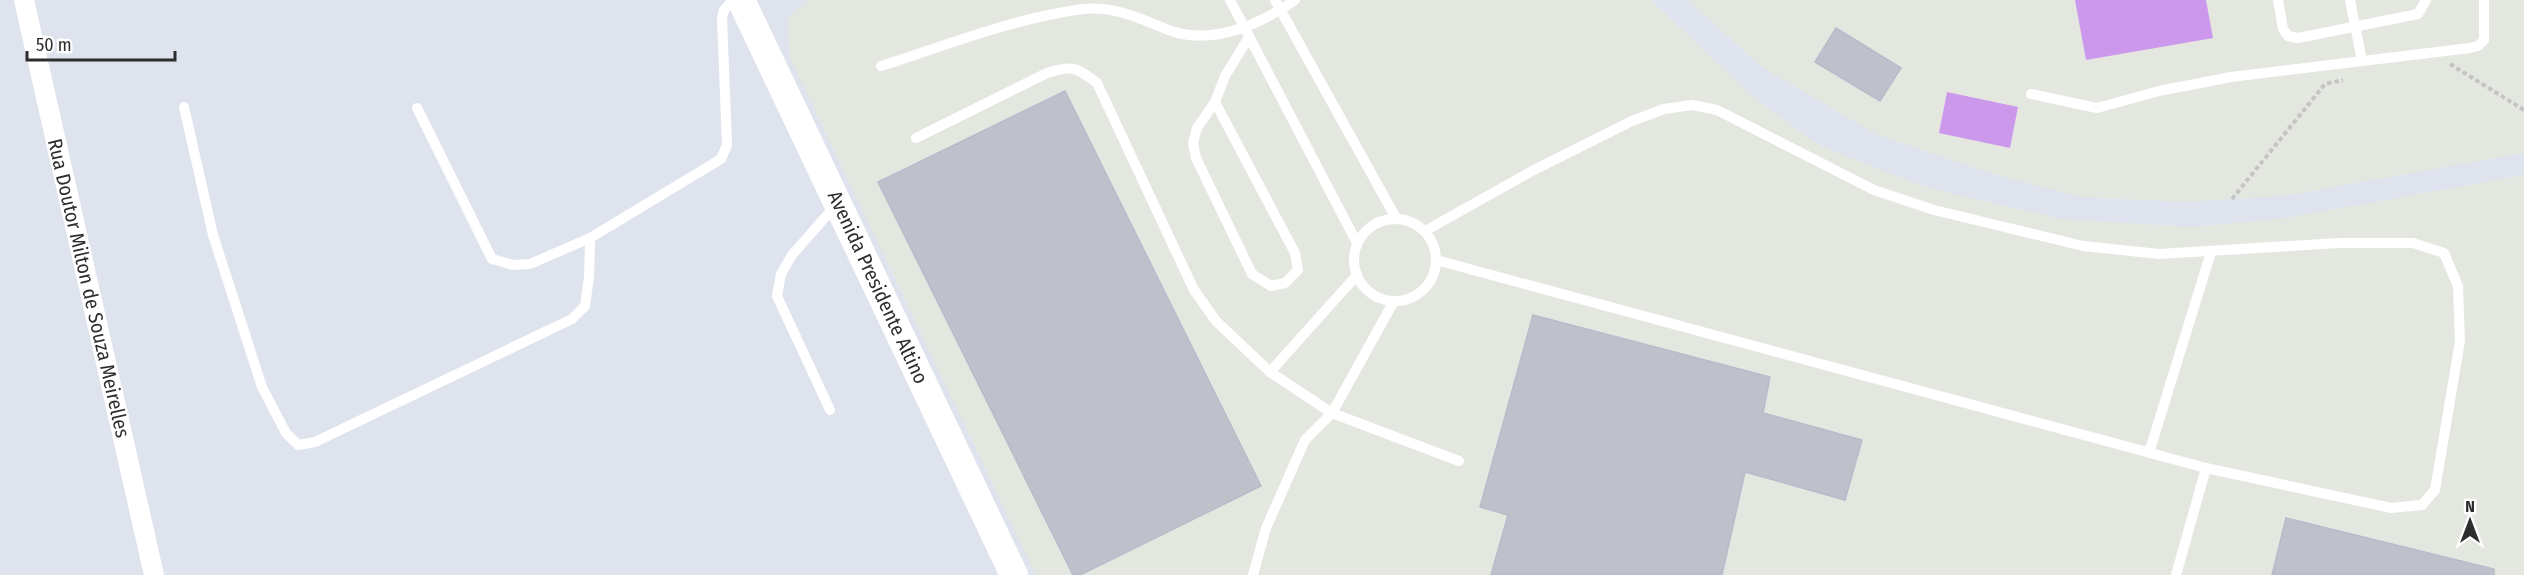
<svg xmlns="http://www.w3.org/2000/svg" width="2524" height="575" font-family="'Fira Sans Condensed',sans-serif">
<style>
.industrial{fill:#e3e7e0}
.pitch{fill:#cc98ec}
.building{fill:#bec0ca;stroke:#b8bbca;stroke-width:1.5}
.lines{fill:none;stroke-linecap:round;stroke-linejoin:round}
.path{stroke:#c4c4c4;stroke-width:4;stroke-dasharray:4.5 3;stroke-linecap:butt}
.lane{stroke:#fff;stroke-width:10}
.street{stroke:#fff;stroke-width:20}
.secondary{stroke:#fff;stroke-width:28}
.labels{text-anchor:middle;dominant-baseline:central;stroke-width:4.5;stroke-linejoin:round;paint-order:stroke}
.street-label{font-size:20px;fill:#2d2d2d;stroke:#fff}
</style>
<rect width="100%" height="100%" fill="#dfe3ee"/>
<g class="industrial">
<polygon points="808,0 1651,0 1758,101 1820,146 1929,188 2062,219 2193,227 2285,218 2524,175 2524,575 1036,575 790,58 787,18"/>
<polygon points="1687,0 2524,0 2524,153 2284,196 2185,202 2080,197 1986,172 1876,134 1763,68"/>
</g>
<g class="pitch">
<polygon points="2075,0 2206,0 2213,38 2086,60"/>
<polygon points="1947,92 2018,107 2010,148 1939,133"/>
</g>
<g class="building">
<polygon points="1836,28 1901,68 1880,101 1815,62"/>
<polygon points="1065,91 1261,486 1080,575 1073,575 878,182"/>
<polygon points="1533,315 1770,377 1763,413 1862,440 1845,500 1745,472 1722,575 1491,575 1508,515 1480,507"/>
<polygon points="2286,518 2494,569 2494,575 2272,575"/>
</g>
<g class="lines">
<g class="path">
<polyline points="2450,64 2524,110"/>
<polyline points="2232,199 2325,84 2343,80"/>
</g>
<g class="lane">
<polyline points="1230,0 1357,243"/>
<polyline points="1275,0 1396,218"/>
<polyline points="2278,0 2283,29 2288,36 2298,38 2418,14 2426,0"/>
<polyline points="2350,0 2362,61"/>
<path d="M881,66C947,45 1014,18 1083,9C1114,6 1139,18 1166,29C1209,47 1260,25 1295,0"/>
<polyline points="2031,94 2097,108 2159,91 2231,77 2470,48 2478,46 2484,40 2484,0"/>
<polyline points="1215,102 1295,253 1298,270 1285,283 1271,286 1252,274 1196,158 1193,143 1197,128 1215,102 1225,76 1249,37"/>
<polyline points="184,107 213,235 262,387 286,433 298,445 315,442 572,319 585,306 589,277 590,238"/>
<polyline points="417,108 492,259 513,265 530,264 590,238 721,159 727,145 722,18 724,10 733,0"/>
<path d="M916,138L1047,73C1073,65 1076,67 1097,83L1194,290L1216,321L1270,372L1332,413L1459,461"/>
<circle cx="1395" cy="260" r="41"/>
<polyline points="1425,231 1532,171 1632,121 1664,109 1692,105 1717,110 1874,190 1934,210 2083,246 2159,254 2339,243 2413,243 2444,253 2458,286 2460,341 2435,490 2422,505 2391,508 2206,468 2176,575"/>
<polyline points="1436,260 2206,468"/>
<polyline points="1270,372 1357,275"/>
<polyline points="830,410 777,296 781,274 792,255 835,206"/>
<polyline points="2149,453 2211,252"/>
<polyline points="1253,575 1266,528 1305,440 1332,413 1394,301"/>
</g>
<polyline class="street" points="24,0 154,575"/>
<polyline class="secondary" points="741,0 1014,575"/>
</g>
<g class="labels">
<g class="street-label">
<text transform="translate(878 287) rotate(65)">Avenida Presidente Altino</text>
<text transform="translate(89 288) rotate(77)">Rua Doutor Milton de Souza Meirelles</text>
</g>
</g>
<g transform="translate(2470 521)" stroke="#ffffff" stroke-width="4.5" paint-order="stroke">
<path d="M0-4.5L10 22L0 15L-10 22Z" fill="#2d2d2d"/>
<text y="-9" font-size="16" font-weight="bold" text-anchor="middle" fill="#2d2d2d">N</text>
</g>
<path d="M27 51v9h148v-9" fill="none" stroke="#2d2d2d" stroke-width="3"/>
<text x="36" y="51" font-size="18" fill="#2d2d2d" stroke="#ffffff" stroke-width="4.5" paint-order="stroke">50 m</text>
</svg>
